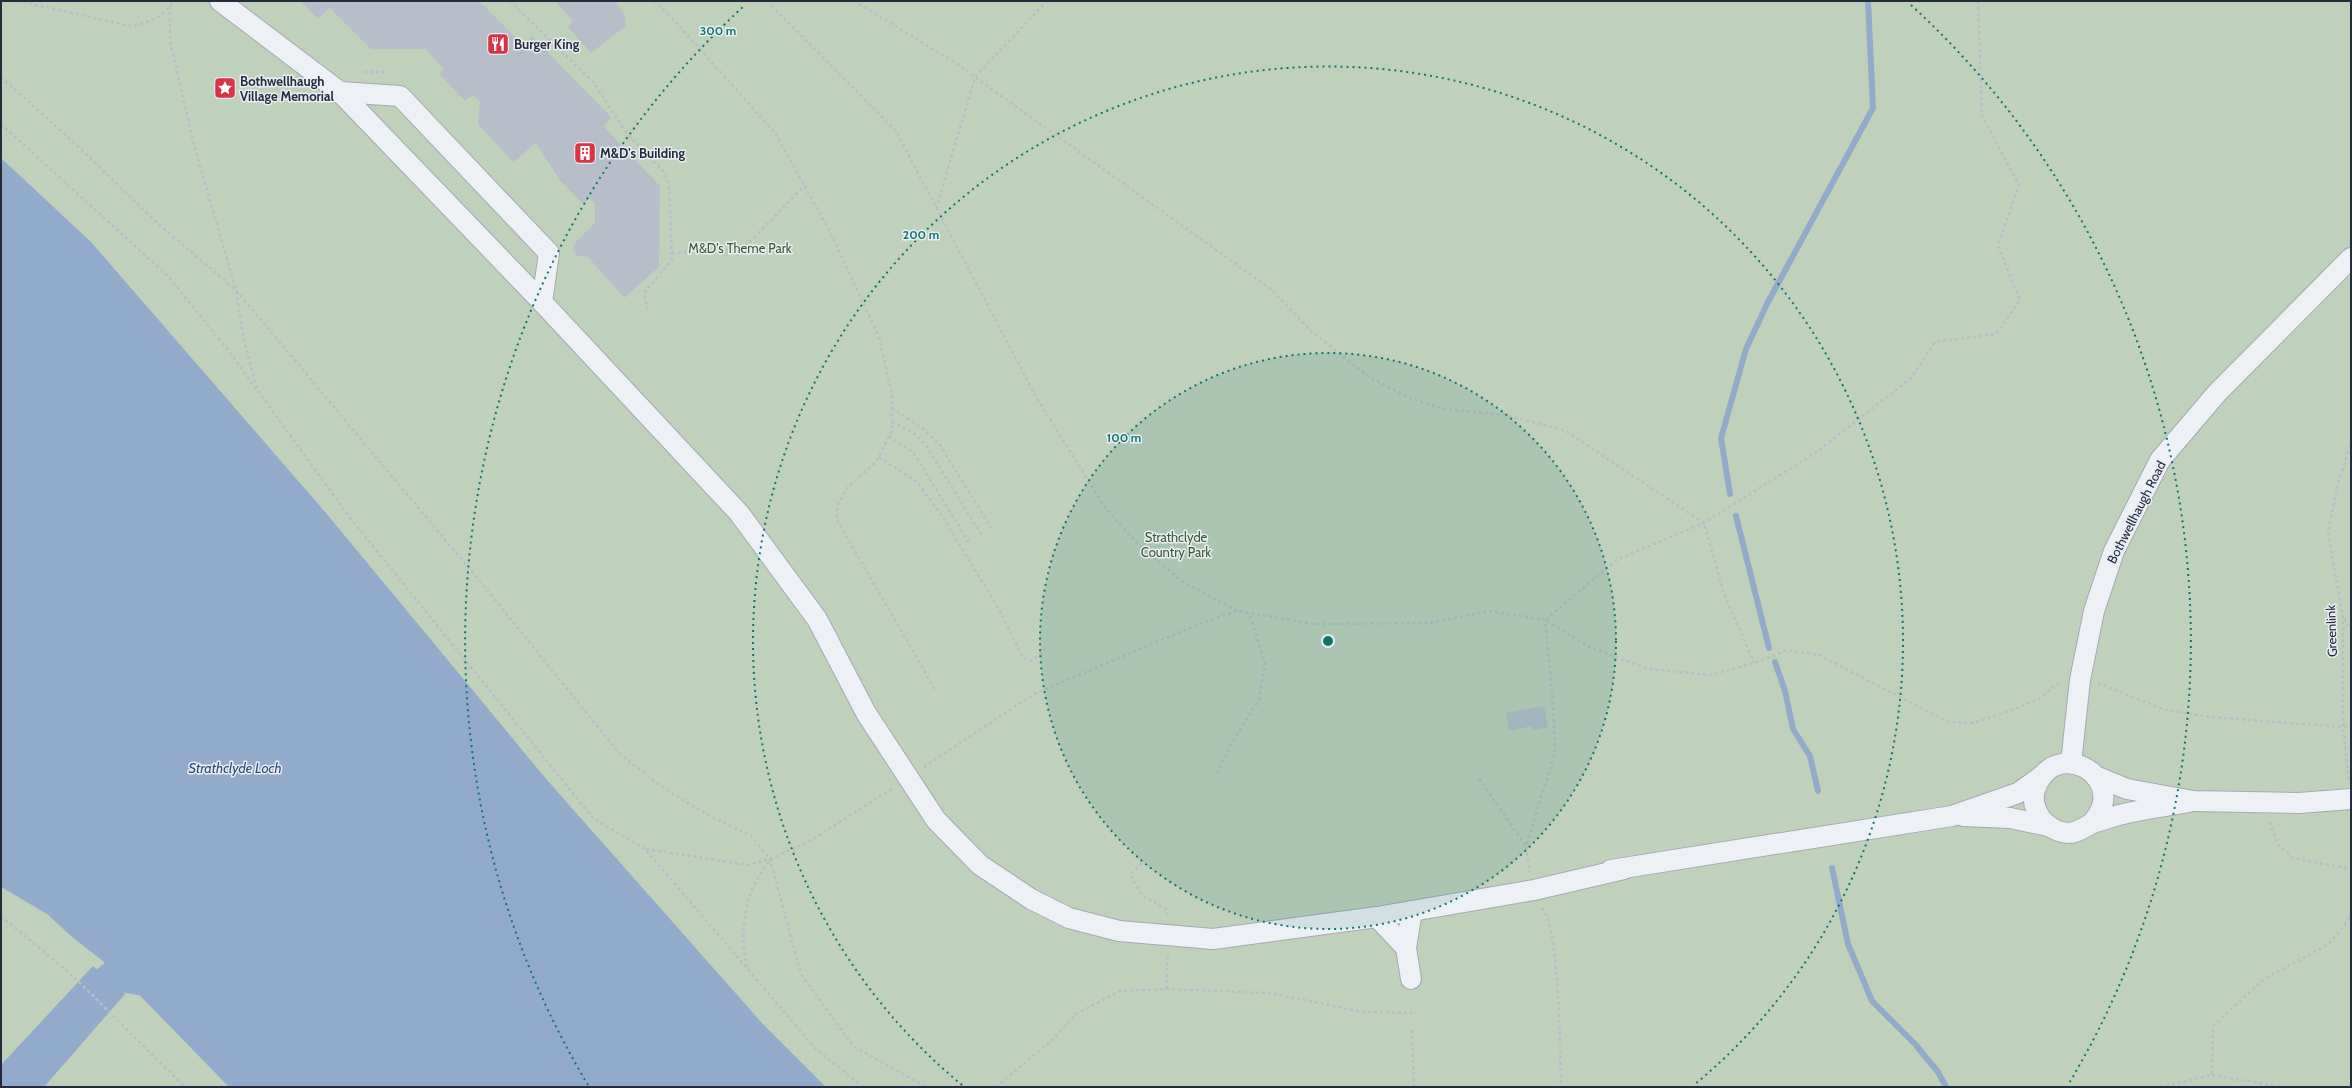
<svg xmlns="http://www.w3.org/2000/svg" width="2352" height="1088" font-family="Cabin,sans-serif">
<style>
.green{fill:#c0d1bb}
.water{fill:#92abca}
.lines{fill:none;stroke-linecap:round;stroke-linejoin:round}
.stream{stroke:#92abca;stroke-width:6}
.river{stroke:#92abca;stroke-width:35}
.building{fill:#b7bec9}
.minor-casing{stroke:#a4a9b3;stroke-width:22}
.path{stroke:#b9bdc5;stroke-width:2.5;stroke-dasharray:3 3;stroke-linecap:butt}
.minor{stroke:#edf0f5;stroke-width:20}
.ring{fill:none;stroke:#0f766e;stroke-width:2;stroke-dasharray:2 4}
.labels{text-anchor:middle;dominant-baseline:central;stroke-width:3;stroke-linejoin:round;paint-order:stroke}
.poi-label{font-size:13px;font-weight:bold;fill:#242c3d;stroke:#eaeef4;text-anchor:start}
.park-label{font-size:13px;fill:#375a30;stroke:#eaeef4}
.street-label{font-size:13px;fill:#242c3d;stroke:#eaeef4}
.water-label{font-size:14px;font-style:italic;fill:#2c4973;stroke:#eaeef4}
.centre{fill:#0f766e;stroke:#eaeef4;stroke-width:2}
.ring-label{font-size:12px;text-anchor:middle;font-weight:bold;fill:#0f766e;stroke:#eaeef4;stroke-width:3;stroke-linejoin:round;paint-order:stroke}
</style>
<rect width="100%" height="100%" fill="#dbdfe6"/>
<rect class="green" x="1" y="1" width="2350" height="1086"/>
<g class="water">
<polygon points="1,158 91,242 326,513 547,780 762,1023 826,1087 229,1087 119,974 71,936 47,914 1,887"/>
<polygon points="93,966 125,994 44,1087 1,1087 1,1065"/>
</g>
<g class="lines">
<g class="stream">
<polyline points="1730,494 1721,438 1746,349 1768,302 1873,108 1868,1"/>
<polyline points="1736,516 1769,648"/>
<polyline points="1775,662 1785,691 1793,729 1810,756 1818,791"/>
<polyline points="1832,868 1848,944 1872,1001 1915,1044 1938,1072 1946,1087"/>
</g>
<polyline class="river" points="101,988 119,974 166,982"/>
</g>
<g class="building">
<polygon points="300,1 479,1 523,45 532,36 612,118 603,126 660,186 659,267 624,298 588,257 577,256 573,250 574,244 595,223 595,204 590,199 582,203 559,179 536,143 513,162 478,124 480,102 473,95 465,101 439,74 444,69 425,49 371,49 330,8 318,19"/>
<polygon points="555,1 615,1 625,15 626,26 591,53 568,27 573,21"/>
<polygon points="1544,706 1548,727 1533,730 1532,726 1509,731 1506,713"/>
</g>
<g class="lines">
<g class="minor-casing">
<g id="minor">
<polyline points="220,1 340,92 542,302 739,513 817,619 866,713 936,820 980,865 1031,899 1069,918 1119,931 1213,939 1377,917 1534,890 1624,869"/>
<polyline points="340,92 400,96 549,253 542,302"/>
<polyline points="2071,763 2080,680 2094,611 2114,551 2160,460 2217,393 2351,258"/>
<polyline points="2095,776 2127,789 2193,801 2299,803 2351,799"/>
<polyline points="1963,816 2010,818 2048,826"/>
<path d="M2092,823C2097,817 2102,810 2103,802C2108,770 2064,749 2043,775C2035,784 2031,797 2036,809C2040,822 2054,832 2068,833C2078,833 2084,827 2093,823C2101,820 2110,818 2119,815C2143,809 2169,806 2193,801"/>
<polyline points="1611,870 1952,816 2018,793 2043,775"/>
<polyline points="1377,917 1406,948"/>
<polyline points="1411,979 1406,948 1412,911"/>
</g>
</g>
<g class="path">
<path d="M17,1L131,26C150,22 163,18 173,1"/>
<polyline points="510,1 594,83 627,134 664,172 669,185 672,260 644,293 648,311"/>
<polyline points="654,1 671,17 775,133 830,232 879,337 892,395 892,430 876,462 848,487 837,506 837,520 936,691"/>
<polyline points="767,1 896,131 1035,395 1104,506 1139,545 1183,582 1237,611 1313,624 1429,623 1489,611 1545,620 1553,703 1555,752 1526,847 1530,872"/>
<polyline points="854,1 951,60 1272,290 1310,330 1369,377 1410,398 1443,409 1506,415 1566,431 1704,523 1724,594 1754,663"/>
<polyline points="1978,1 1982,116 2019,185 1998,246 2020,300 1996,334 1935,342 1911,378 1815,453 1704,523 1618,559 1545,620 1588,646 1648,669 1711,675 1754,663 1787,650 1819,655 1948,722 1974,723 2017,708 2041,698 2055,685 2060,684"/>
<polyline points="170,6 170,41 194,145 236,290 244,341 257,388"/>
<polyline points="364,72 383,72 386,76"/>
<polyline points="1,77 81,149 155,221 236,290 483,585 619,753 659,785 706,814 751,836 770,859 801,974 853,1046 926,1087"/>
<polyline points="1,124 169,277 231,354 351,519 593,818 645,849 816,1049 863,1087"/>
<polyline points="936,209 975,77 1047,1"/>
<polyline points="672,253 726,250 737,255 804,186"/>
<polyline points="892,408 922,428 940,445 993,531"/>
<polyline points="892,422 914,433 925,444 983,537"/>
<polyline points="889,436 913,452 970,544"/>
<polyline points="879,457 917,482 942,516 1000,611 1023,657 1030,661 1042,653 1045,648"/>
<polyline points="2344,619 2351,627"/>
<polyline points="2098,683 2162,709 2210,717 2343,727 2351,724"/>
<polyline points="924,767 1034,694 1199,624 1237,611"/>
<polyline points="1217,773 1234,739 1259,700 1265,663 1249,613"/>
<polyline points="1479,779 1526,846"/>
<polyline points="2349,780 2343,727 2343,618 2328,532 2338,483 2351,443"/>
<polyline points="2270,822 2277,844 2293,858 2351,869"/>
<polyline points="646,849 748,865 770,859 810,841 893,788"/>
<polyline points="1142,863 1130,875 1142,895 1166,909 1168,915"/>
<path d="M1542,908C1560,927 1560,1056 1561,1087"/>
<polyline points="1,916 74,977 185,1087"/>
<path d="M747,967C741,944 743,917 750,895C753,883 763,871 770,860"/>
<polyline points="1166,989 1168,954"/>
<polyline points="1412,1030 1414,1087"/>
<polyline points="2212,1075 2283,1087"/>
<polyline points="996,1087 1051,1041 1076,1014 1120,991 1166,989 1271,993 1362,1012 1412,1013"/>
<polyline points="2160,1087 2212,1075 2213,1026 2264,979 2329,944 2351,917"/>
</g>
<use href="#minor" class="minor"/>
</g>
<circle cx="1328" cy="641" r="288" fill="#0f766e" fill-opacity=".12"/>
<g class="ring">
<circle cx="1328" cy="641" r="288"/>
<path d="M962 1085A575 575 0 1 1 1694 1085"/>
<path d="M588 1085A863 863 0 0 1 745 5M1911 5A863 863 0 0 1 2068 1085"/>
</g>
<defs>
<g id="restaurant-square" transform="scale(1.15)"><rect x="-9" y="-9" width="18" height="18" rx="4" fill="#d73447" stroke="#eaeef4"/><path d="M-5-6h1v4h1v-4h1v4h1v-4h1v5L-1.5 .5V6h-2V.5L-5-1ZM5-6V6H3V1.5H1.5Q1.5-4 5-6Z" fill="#fff"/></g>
<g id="sight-square" transform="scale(1.15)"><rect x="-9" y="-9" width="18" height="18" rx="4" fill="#d73447" stroke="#eaeef4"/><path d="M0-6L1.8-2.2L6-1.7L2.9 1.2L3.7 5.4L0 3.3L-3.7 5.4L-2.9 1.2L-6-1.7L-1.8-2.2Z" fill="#fff"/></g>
<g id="building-square" transform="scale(1.15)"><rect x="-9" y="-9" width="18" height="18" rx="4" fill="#d73447" stroke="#eaeef4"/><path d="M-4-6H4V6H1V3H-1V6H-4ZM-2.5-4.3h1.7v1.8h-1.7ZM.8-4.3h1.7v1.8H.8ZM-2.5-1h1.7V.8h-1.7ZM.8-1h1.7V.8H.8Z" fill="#fff"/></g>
</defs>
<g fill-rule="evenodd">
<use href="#restaurant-square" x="498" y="44"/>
<use href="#sight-square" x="225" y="88"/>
<use href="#building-square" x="585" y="153"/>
</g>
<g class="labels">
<g class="poi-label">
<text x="514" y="44">Burger King</text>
<text x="240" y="81">Bothwellhaugh<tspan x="240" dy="15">Village Memorial</tspan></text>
<text x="600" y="153">M&amp;D's Building</text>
</g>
<g class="park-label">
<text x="740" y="248">M&amp;D's Theme Park</text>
<text x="1176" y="537">Strathclyde<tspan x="1176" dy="15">Country Park</tspan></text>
</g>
<g class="street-label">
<text transform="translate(2136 512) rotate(-63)">Bothwellhaugh Road</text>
<text transform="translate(2331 631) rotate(-92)">Greenlink</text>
</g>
<g class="water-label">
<text x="235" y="768">Strathclyde Loch</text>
</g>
</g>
<circle cx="1328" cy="641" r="6" class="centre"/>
<g class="ring-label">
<text x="718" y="35">300 m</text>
<text x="921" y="239">200 m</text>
<text x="1124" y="442">100 m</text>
</g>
<rect width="2352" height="1088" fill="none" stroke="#242c3d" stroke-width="4"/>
</svg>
